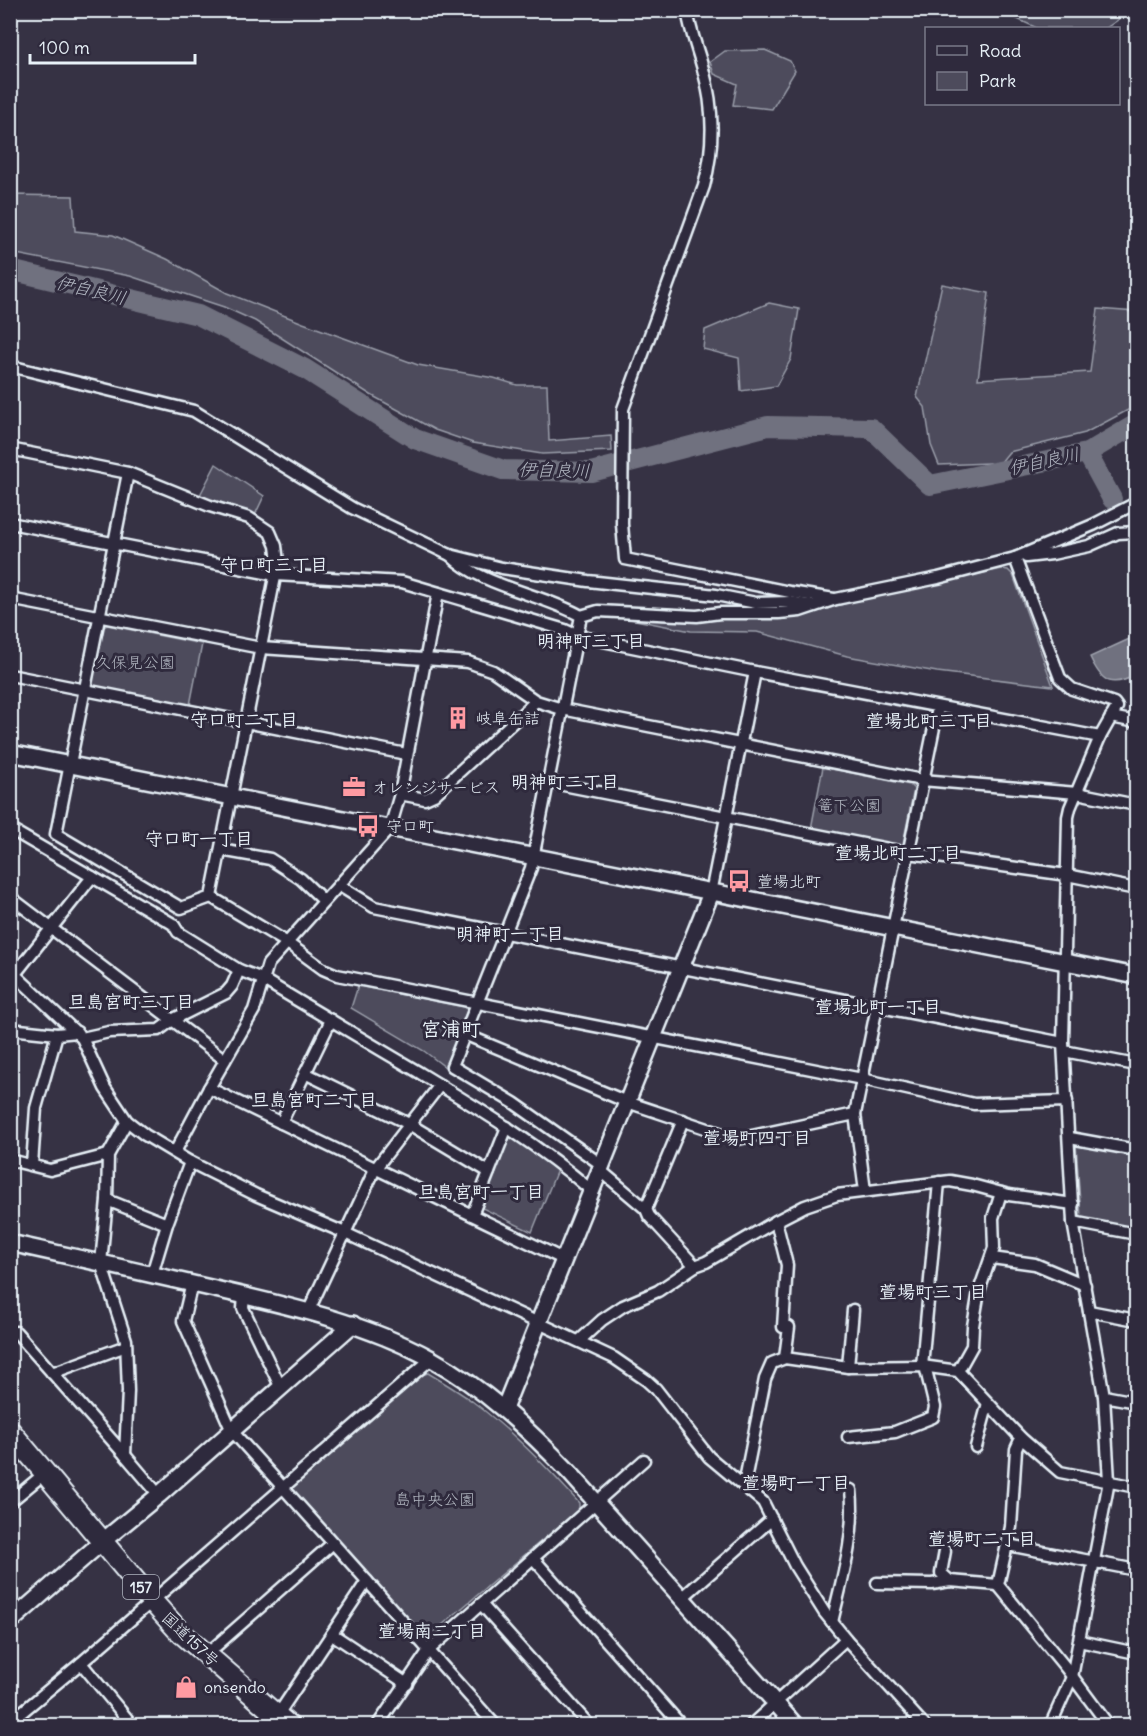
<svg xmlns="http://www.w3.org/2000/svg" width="1147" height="1736" font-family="Delius,'Klee One',sans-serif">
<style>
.green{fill:#4d4b5c;stroke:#9a9eaa;stroke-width:1.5}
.water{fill:#70717f;stroke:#a0a4af;stroke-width:1.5}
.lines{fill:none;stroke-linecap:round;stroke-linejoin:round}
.river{stroke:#70717f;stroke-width:20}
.street-casing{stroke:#e8f1f8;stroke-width:15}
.secondary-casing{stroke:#e8f1f8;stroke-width:20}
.highway-casing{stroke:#e8f1f8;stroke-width:24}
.street{stroke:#2f2a3d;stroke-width:10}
.secondary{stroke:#2f2a3d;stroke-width:15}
.highway{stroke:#2f2a3d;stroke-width:20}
.labels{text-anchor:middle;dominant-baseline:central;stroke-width:6;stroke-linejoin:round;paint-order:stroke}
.shield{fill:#2f2a3d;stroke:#b0b5c0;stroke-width:1.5}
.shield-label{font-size:15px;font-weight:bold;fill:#e8f1f8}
.park-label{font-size:16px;fill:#b2b7c1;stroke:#2f2a3d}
.poi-label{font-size:16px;fill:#e8f1f8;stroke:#2f2a3d;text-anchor:start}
.street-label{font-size:16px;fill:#e8f1f8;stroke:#2f2a3d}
.water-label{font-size:18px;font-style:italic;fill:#b2b7c2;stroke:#2f2a3d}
.neighbourhood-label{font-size:18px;font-weight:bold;fill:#e8f1f8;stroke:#2f2a3d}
.quarter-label{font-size:20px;font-weight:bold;fill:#e8f1f8;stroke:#2f2a3d}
</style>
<rect width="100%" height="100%" fill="#363244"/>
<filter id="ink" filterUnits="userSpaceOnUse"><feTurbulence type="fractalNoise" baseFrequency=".0167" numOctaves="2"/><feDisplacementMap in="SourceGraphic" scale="12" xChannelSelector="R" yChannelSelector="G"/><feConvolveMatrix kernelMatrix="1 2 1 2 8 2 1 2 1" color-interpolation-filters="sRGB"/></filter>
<g filter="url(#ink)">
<g class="green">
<polygon points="989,11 1131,11 1106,28 1037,28 1015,18"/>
<polygon points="765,50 790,61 795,71 772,109 733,105 737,84 714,74 710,62 725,51"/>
<polygon points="11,195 73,196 75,231 113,235 167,259 227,293 303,323 418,365 494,378 517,385 547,385 549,441 611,436 612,451 542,454 473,443 435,430 371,395 255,321 224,307 130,276 11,253"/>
<polygon points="942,284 989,293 978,379 1090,372 1098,309 1136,312 1136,409 1128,410 1085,433 1009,452 996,468 989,463 939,465 931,445 925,407 917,397"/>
<polygon points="769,303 799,309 791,359 776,386 741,391 739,358 703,349 705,330"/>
<polygon points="216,464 264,496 255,515 199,497"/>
<polygon points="1002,569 1008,570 1013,575 1053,686 937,672 847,656 757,632 691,631 625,618 699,619 723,616 800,617 857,600"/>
<polygon points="107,625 202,644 190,705 94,686 92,682 102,628"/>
<polygon points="823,767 910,785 914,789 903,844 900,847 811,829"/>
<polygon points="358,986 465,1007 467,1010 445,1067 424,1051 351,1008"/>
<polygon points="507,1133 557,1170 532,1232 476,1205"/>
<polygon points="1076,1144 1136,1156 1136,1229 1081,1218"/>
<path d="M428,1373C443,1382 458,1391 472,1401C512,1431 546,1466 579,1503V1509L429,1636H424L293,1490L292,1486L422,1375Z"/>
</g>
<path class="water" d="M1136,636V675C1111,688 1102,683 1090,657Z"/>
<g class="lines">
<g class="river">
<polyline points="10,270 198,315 305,369 415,439 503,470 591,472 768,426 871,428 930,485 1087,453 1136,424"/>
<polyline points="1087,453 1112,499"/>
</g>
<g class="street-casing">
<g id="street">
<path d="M687,10C690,31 698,50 703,69C714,107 714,148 704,186L623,409L622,524L625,559L790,592L834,599"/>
<path d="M10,366L194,411L352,508L450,555C482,587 543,594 581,616"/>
<polyline points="10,449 128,473 210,506 249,518 270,532 276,546 278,562 211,897 286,942 323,969 337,975 862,1079 974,1104 1067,1101"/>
<polyline points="128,473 56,834 181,908 211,897"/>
<polyline points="10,523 275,575 402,582 565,630 578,636 755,672 1100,737"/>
<polyline points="450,555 502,568 588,581 716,595 756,603 790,602 814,606"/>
<polyline points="1026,557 1052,554 1089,546 1118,533 1136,532"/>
<polyline points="1015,558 1060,678 1072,689 1114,703 1117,707 1100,737 1070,808 1068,817 1063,1043 1073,1222 1104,1396 1109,1481 1072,1677 1050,1726"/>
<polyline points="10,599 261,648 468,662 493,671 536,701 562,709 922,780 1077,793 1136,805"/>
<polyline points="10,675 406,754"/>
<polyline points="1111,717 1136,722"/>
<polyline points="548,782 909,853 1067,875 1136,889"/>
<polyline points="400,794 425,799 434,795 536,701"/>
<path d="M10,829L173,924L178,932L239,970L262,979C313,1010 364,1040 415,1070C476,1107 538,1144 592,1191"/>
<polyline points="221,850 270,859 301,879 324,901"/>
<polyline points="340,886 374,907 1063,1043"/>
<polyline points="711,893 755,672"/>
<polyline points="10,897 225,1060"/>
<polyline points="10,970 82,1038 105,1088 127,1121 145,1135 190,1162 256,1195 345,1233 614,1358 646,1380 656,1389 709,1457 763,1502 795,1566 824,1612 846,1639 925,1726"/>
<polyline points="15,974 92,877"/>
<polyline points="10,1029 57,1034 77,1032"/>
<polyline points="464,1034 627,1102 738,1139 855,1114"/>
<polyline points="82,1038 109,1032 159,1030 174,1019 226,993 232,986 239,970"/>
<polyline points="1064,1051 1136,1065"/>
<polyline points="305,1073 409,1124 489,1172"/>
<polyline points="209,1088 565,1260"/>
<polyline points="281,1123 331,1020"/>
<polyline points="1070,1138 1136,1150"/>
<polyline points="175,1152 209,1088 254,1010 268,964 390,828 400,794 438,593"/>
<polyline points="10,1160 50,1170 108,1155"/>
<polyline points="32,1165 36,1108 57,1034"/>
<polyline points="602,1165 514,1103 452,1066 531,868 581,616 598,611 697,616 720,613 779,613 800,611 836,599 938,578 1015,558 1093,525 1136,503"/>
<polyline points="600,1170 646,1209 683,1120"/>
<polyline points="865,1191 855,1114 938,708"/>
<polyline points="107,1200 167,1224"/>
<polyline points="646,1209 649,1216 695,1266"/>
<polyline points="472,1215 507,1127"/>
<polyline points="776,1221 787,1265 783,1327 789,1327 785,1358"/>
<polyline points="1073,1222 1136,1234"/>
<polyline points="992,1258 1035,1264 1085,1285"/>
<polyline points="152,1274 167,1224 190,1162"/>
<polyline points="192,1283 183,1321 232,1431 333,1543 207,1654"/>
<polyline points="244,1296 243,1308 281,1388"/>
<polyline points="309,1310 375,1169 440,1085"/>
<polyline points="1089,1311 1136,1320"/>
<polyline points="16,1332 125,1455 128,1391 126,1340 101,1263 107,1200 108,1155 127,1121"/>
<polyline points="579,1341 602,1320 623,1306 658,1291 695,1266 706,1262 776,1221 805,1206 837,1195 950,1181 972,1185 1009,1195 1073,1204"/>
<polyline points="922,1366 939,1182"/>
<polyline points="848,1367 853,1310"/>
<polyline points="958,1371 972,1346 973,1326 979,1291 994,1248 993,1218 1001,1193"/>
<polyline points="52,1373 126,1346"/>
<polyline points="1104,1396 1136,1402"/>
<polyline points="848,1437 895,1432 933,1417 935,1407 925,1366"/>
<polyline points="1021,1438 1016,1449 1011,1527 998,1585 1066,1668 1109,1726"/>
<polyline points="976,1447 988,1403"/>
<polyline points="125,1455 159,1495"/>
<polyline points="744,1485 765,1379 772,1363 785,1358 848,1367 922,1366 958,1371 1021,1438 1060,1472 1136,1487"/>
<polyline points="10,1502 45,1473"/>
<polyline points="1008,1545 1136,1570"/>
<polyline points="945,1551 941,1573 950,1581"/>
<polyline points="533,1558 682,1726"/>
<polyline points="367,1581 496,1726"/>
<polyline points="877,1583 932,1584 950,1581 998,1585"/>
<polyline points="682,1598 772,1519"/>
<polyline points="481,1604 590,1726"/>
<path d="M832,1622C842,1579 856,1535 851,1490"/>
<polyline points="332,1634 407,1684"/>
<polyline points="1079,1641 1136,1653"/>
<polyline points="277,1716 367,1581 333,1543"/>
<polyline points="10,1722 81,1663"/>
<polyline points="133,1726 81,1663 431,1359"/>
<polyline points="377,1726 429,1650 644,1460"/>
<polyline points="750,1726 846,1639"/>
</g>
</g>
<g class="secondary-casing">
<g id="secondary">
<polyline points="10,753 1136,976"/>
<path d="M10,1243C83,1259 155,1275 228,1292C298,1308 366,1324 430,1358C484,1388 528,1429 570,1473L796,1726"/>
<polyline points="504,1409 711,893"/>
<polyline points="10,1622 103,1541 159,1495 353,1324"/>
</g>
</g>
<g class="highway-casing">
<polyline id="highway" points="10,1431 152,1601 178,1630 289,1726"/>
</g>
<use href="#street" class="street"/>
<use href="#secondary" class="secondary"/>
<use href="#highway" class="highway"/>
</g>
</g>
<defs>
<g id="building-bare" transform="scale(1.8)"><path d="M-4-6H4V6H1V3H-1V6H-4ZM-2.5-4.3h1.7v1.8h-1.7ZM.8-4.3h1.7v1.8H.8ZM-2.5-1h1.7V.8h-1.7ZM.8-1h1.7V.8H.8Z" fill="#ff9aa2" stroke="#2f2a3d" stroke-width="2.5" paint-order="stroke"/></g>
<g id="office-bare" transform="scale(1.8)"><path d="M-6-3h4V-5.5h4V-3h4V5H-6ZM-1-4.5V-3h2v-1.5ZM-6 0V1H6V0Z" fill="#ff9aa2" stroke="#2f2a3d" stroke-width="2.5" paint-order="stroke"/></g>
<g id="bus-bare" transform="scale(1.8)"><path d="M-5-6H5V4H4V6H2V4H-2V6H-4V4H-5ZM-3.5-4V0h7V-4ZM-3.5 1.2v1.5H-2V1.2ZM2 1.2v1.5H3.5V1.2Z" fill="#ff9aa2" stroke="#2f2a3d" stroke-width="2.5" paint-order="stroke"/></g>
<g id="shop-bare" transform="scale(1.8)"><path d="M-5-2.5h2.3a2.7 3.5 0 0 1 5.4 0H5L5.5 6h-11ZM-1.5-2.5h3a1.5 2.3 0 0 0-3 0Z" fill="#ff9aa2" stroke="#2f2a3d" stroke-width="2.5" paint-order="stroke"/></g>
</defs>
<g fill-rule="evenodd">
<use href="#building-bare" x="458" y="718"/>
<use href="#office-bare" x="354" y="787"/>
<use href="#bus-bare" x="368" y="826"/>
<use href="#bus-bare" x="739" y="881"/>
<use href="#shop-bare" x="186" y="1687"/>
</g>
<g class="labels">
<rect class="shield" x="123" y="1575" width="36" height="24" rx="4.5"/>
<g class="shield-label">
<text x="141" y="1587">157</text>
</g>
<g class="park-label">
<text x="135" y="662">久保見公園</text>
<text x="849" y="805">篭下公園</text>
<text x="435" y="1499">島中央公園</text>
</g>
<g class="poi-label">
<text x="476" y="718">岐阜缶詰</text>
<text x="372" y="787">オレンジサービス</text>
<text x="386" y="826">守口町</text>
<text x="757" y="881">萱場北町</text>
<text x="204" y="1687">onsendo</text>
</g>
<g class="street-label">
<text transform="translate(191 1639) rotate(43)">国道157号</text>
</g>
<g class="water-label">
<text transform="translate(91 290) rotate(13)">伊自良川</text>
<text transform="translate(1044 461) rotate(-12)">伊自良川</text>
<text transform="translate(554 470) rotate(1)">伊自良川</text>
</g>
<g class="neighbourhood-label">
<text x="274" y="564">守口町三丁目</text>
<text x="591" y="640">明神町三丁目</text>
<text x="244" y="719">守口町二丁目</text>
<text x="929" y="720">萱場北町三丁目</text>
<text x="565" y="781">明神町二丁目</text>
<text x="199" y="838">守口町一丁目</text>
<text x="898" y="852">萱場北町二丁目</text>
<text x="510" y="933">明神町一丁目</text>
<text x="131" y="1001">旦島宮町三丁目</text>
<text x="878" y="1006">萱場北町一丁目</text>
<text x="314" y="1099">旦島宮町二丁目</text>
<text x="757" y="1137">萱場町四丁目</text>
<text x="481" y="1191">旦島宮町一丁目</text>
<text x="933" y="1291">萱場町三丁目</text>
<text x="796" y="1482">萱場町一丁目</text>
<text x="982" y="1538">萱場町二丁目</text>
<text x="432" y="1630">萱場南二丁目</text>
</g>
<g class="quarter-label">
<text x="451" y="1028">宮浦町</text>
</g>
</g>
<rect width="1147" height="1736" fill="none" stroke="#2f2a3d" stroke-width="36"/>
<rect x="18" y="18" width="1111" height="1700" fill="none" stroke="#e8f1f8" stroke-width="2" filter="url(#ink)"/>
<rect x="925" y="27" width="195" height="78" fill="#2f2a3d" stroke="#797a88" stroke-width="1.5"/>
<rect x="937" y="46" width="30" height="9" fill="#2f2a3d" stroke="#797a88" stroke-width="1.5"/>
<text x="979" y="57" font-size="18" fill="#e8f1f8">Road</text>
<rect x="937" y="72" width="30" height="18" fill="#4d4b5c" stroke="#797a88" stroke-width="1.5"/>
<text x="979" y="87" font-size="18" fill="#e8f1f8">Park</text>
<path d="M30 54v9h165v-9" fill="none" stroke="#e8f1f8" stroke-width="3"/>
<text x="39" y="54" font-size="18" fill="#e8f1f8" stroke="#2f2a3d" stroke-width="4.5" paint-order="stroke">100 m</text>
</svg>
